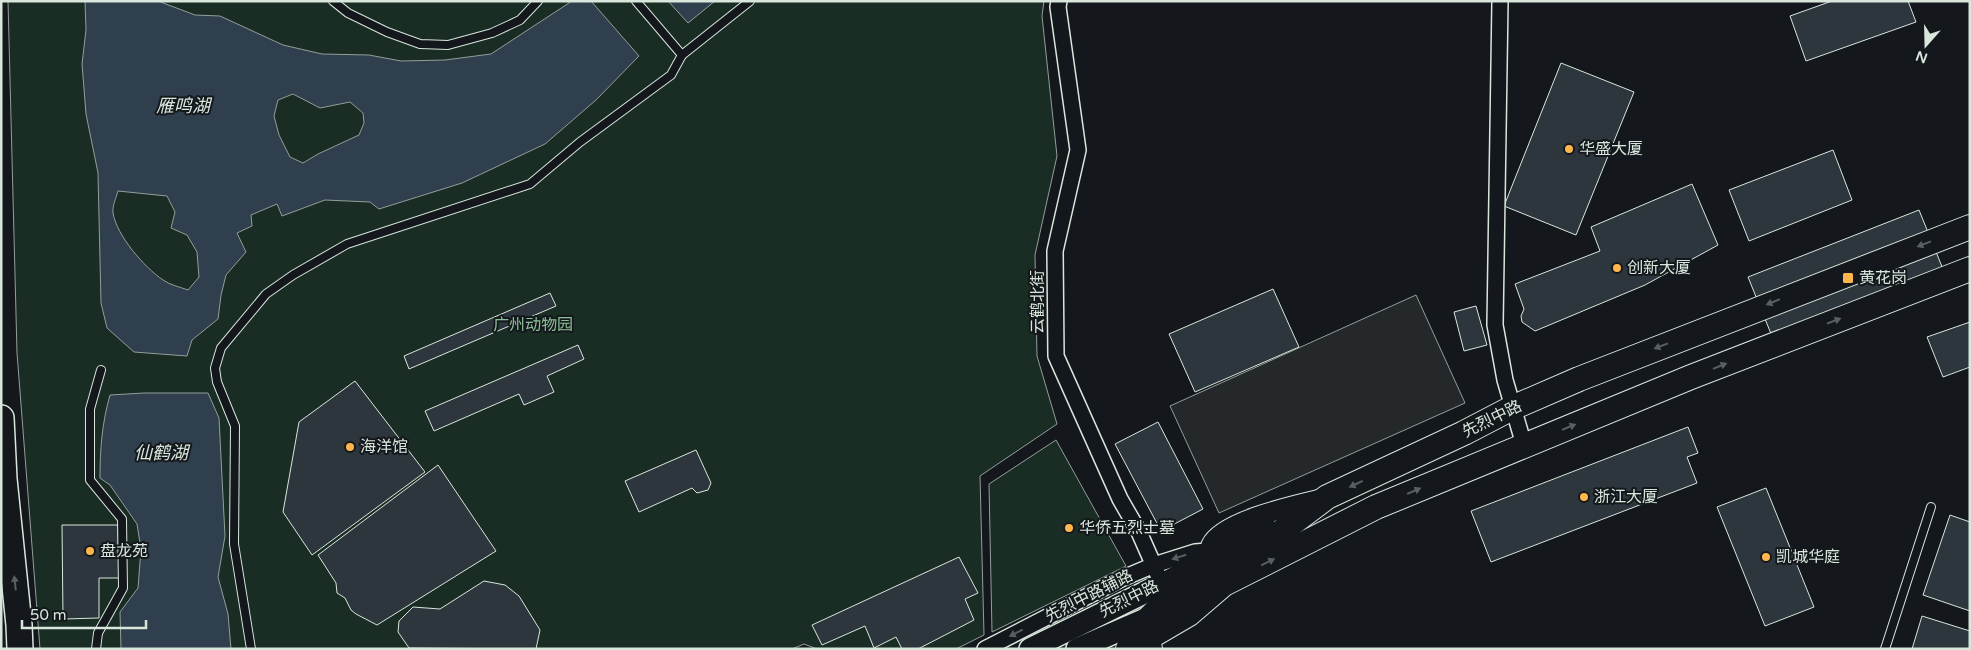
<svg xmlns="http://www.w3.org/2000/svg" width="1971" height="650" font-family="'Varela Round','Noto Sans SC',sans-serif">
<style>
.green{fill:#1a2d24;stroke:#939e99}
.parking{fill:#24282b;stroke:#939e99}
.water{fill:#2f3f4d;stroke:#939e99;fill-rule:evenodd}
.building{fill:#2c363c;stroke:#d8e6dc}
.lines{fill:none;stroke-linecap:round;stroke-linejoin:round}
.service-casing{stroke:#d8e6dc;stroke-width:10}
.minor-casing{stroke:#d8e6dc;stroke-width:18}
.tertiary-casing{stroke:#d8e6dc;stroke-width:21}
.secondary-casing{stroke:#d8e6dc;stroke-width:24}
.primary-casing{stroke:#d8e6dc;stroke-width:26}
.trunk-casing{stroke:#d8e6dc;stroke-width:28}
.service{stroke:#14181c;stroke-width:8}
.minor{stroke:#14181c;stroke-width:15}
.tertiary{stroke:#14181c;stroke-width:19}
.secondary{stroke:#14181c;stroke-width:21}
.primary{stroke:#14181c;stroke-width:24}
.trunk{stroke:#14181c;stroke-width:25}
.oneway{fill:#59605f}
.poi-dot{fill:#ffb74d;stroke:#14181c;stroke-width:2}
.labels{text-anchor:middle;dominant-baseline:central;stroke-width:4;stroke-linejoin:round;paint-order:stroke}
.poi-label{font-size:16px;fill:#d8e6dc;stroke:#14181c;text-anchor:start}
.street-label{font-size:16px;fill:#d8e6dc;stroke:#14181c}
.park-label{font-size:16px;fill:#8ac095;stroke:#14181c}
.water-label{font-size:18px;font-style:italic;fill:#d8e6dc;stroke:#14181c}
</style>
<rect width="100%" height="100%" fill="#14181c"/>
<g class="green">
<polygon points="8,1 1044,1 1042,16 1057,156 1035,255 1037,356 1057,424 980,476 984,635 956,649 817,649 804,644 792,649 40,649 17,353"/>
<polygon points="1056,440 1126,566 992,632 989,484"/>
</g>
<polygon class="parking" points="1416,295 1465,403 1219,513 1170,406"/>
<g class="water">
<path d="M85,1H158L195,15L220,16L283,45L322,54L369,55L401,61L445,60L491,54L572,1H591L639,56L596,100L545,144L462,183L379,209L370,202L325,200L282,216L277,204L251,215L252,226L237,233L246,252L226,275L221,295L218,319L192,340L187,356L134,352L107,328L101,303L98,173L86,114L82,64L86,30ZM293,94L320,108L350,102L363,113L364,123L359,135L318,154L303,163L290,157L279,135L274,116L278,100ZM118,191L167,196L175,212L171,228L187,235L197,252L199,277L188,290C180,287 170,285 163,280C144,267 117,236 113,213C112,207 116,198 118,191Z"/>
<polygon points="668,1 715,1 688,23"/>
<path d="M144,393H208L219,418L225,536L218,577L228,614L231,649H121L120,612L138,588L141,549L137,524L110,485L100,478C100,449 102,423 110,395Z"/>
</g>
<g class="building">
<polygon points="1832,1 1908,1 1916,22 1806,61 1790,16"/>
<polygon points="1561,63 1634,92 1576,235 1504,206"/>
<polygon points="1833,150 1852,200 1749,241 1729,190"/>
<polygon points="1692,184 1718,245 1645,285 1535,331 1522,322 1521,316 1524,309 1515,284 1600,251 1591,227"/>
<polygon points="1919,210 1947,279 1776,346 1748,277"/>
<polygon points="1273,289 1299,347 1195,392 1169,334"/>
<polygon points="550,293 556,306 409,369 404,356"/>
<polygon points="1476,306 1487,345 1464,351 1454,312"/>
<polygon points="1970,322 1970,367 1943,377 1927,337"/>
<polygon points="578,345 584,359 547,376 554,392 524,405 519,394 434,431 425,411"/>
<polygon points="355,381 425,472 312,555 283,512 299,422"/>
<polygon points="1158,422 1203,509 1161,531 1115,444"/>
<polygon points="1688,427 1698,453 1687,457 1697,483 1491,562 1471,511"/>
<polygon points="696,450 711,483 708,490 697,493 692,488 639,512 625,481"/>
<polygon points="438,465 496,551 377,625 356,614 351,610 345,598 337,593 336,583 318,555"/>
<polygon points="1766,488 1814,607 1765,626 1717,507"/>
<polygon points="1950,515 1970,522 1970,611 1923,595"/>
<polygon points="62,525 118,525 119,578 99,578 99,618 63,619"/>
<polygon points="959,557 978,593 965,599 974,620 918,649 902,649 896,637 874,648 865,626 822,645 812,625"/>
<polygon points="484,581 505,585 519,596 540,630 536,649 409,648 398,632 399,621 413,607 440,609"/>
<polygon points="1922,616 1970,631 1970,649 1912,649"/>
</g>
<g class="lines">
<g class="service-casing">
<g id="service">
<polyline points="333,1 348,13 387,32 420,44 448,45 492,33 520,20 538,1"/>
<polyline points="636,1 682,55"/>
<polyline points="96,649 98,633 123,588 122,519 90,480 90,409 101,370"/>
<polyline points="251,649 234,544 235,426 217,382 215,368 221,348 266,294 293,275 347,244 530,184 580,142 671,75 682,55 750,1"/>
<polyline points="1885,649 1931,507"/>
</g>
</g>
<g class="minor-casing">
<g id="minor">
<polyline points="1059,1 1058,7 1078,150 1055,251 1056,356 1120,499 1139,532 1162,584"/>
<polyline points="1500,1 1495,325 1505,380 1524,445"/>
<polyline points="985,649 1121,579 1154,565 1195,552 1220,550"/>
</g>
</g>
<g class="tertiary-casing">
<path id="tertiary" d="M1214,572C1210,564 1207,554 1211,545C1222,521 1296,505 1321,499"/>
</g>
<g class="secondary-casing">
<g id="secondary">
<polyline points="1030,649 1162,584 1267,529"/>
<polyline points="1077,649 1155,615"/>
</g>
</g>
<g class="primary-casing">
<g id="primary">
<polyline points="1128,649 1145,622 1157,610 1203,579 1278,534 1327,497 1464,433 1512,408 1579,379 1970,227"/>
<polyline points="1150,649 1148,638 1189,614 1224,584 1376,507 1691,377 1970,269"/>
</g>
</g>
<g class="trunk-casing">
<polyline id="trunk" points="1,418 4,479 19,625 20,649"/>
</g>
<use href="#service" class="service"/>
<use href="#minor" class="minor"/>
<use href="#tertiary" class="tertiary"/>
<use href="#secondary" class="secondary"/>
<use href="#primary" class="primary"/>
<use href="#trunk" class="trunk"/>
</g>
<defs><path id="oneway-solid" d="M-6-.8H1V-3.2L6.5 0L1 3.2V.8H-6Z" transform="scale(1.25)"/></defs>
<g class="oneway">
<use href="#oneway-solid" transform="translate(1924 244) rotate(159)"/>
<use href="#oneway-solid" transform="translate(1773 302) rotate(158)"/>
<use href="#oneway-solid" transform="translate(1834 321) rotate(-21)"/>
<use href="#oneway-solid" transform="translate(1661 346) rotate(159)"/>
<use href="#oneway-solid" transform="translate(1720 366) rotate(-22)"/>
<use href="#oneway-solid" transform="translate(1569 427) rotate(-22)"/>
<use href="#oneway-solid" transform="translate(1356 484) rotate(155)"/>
<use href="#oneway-solid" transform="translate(1414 491) rotate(-23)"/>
<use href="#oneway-solid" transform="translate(1179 557) rotate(163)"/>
<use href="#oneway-solid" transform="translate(1268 562) rotate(-26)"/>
<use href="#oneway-solid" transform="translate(15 583) rotate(-96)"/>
<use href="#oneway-solid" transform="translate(1016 633) rotate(153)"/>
</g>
<g class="poi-dot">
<circle cx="1569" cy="149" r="5"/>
<circle cx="1617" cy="268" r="5"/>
<rect x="1842" y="272" width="12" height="12" rx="2.5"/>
<circle cx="350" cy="447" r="5"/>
<circle cx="1584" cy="497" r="5"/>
<circle cx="1069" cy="528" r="5"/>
<circle cx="90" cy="551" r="5"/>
<circle cx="1766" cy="557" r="5"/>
</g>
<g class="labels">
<g class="poi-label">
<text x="1579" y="149">华盛大厦</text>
<text x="1627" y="268">创新大厦</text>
<text x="1859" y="278">黄花岗</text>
<text x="360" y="447">海洋馆</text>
<text x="1594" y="497">浙江大厦</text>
<text x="1079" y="528">华侨五烈士墓</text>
<text x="100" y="551">盘龙苑</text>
<text x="1776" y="557">凯城华庭</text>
</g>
<g class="street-label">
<text transform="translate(1038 302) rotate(-90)">云鹤北街</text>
<text transform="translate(1492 419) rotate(-26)">先烈中路</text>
<text transform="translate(1089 596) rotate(-27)">先烈中路辅路</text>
<text transform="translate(1129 599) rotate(-26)">先烈中路</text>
</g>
<g class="park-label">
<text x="533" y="325">广州动物园</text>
</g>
<g class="water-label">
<text x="183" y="106">雁鸣湖</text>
<text x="161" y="453">仙鹤湖</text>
</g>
</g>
<rect width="1971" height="650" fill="none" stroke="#d8e6dc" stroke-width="5"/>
<g transform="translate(1926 45) rotate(200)" stroke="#14181c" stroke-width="4" paint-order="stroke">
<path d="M0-4L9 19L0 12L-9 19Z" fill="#d8e6dc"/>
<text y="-8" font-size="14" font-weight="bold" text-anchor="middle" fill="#d8e6dc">N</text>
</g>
<path d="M22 620v8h124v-8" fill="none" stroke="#d8e6dc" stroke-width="2.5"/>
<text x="30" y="620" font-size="15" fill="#d8e6dc" stroke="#14181c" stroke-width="4" paint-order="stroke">50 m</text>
</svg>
